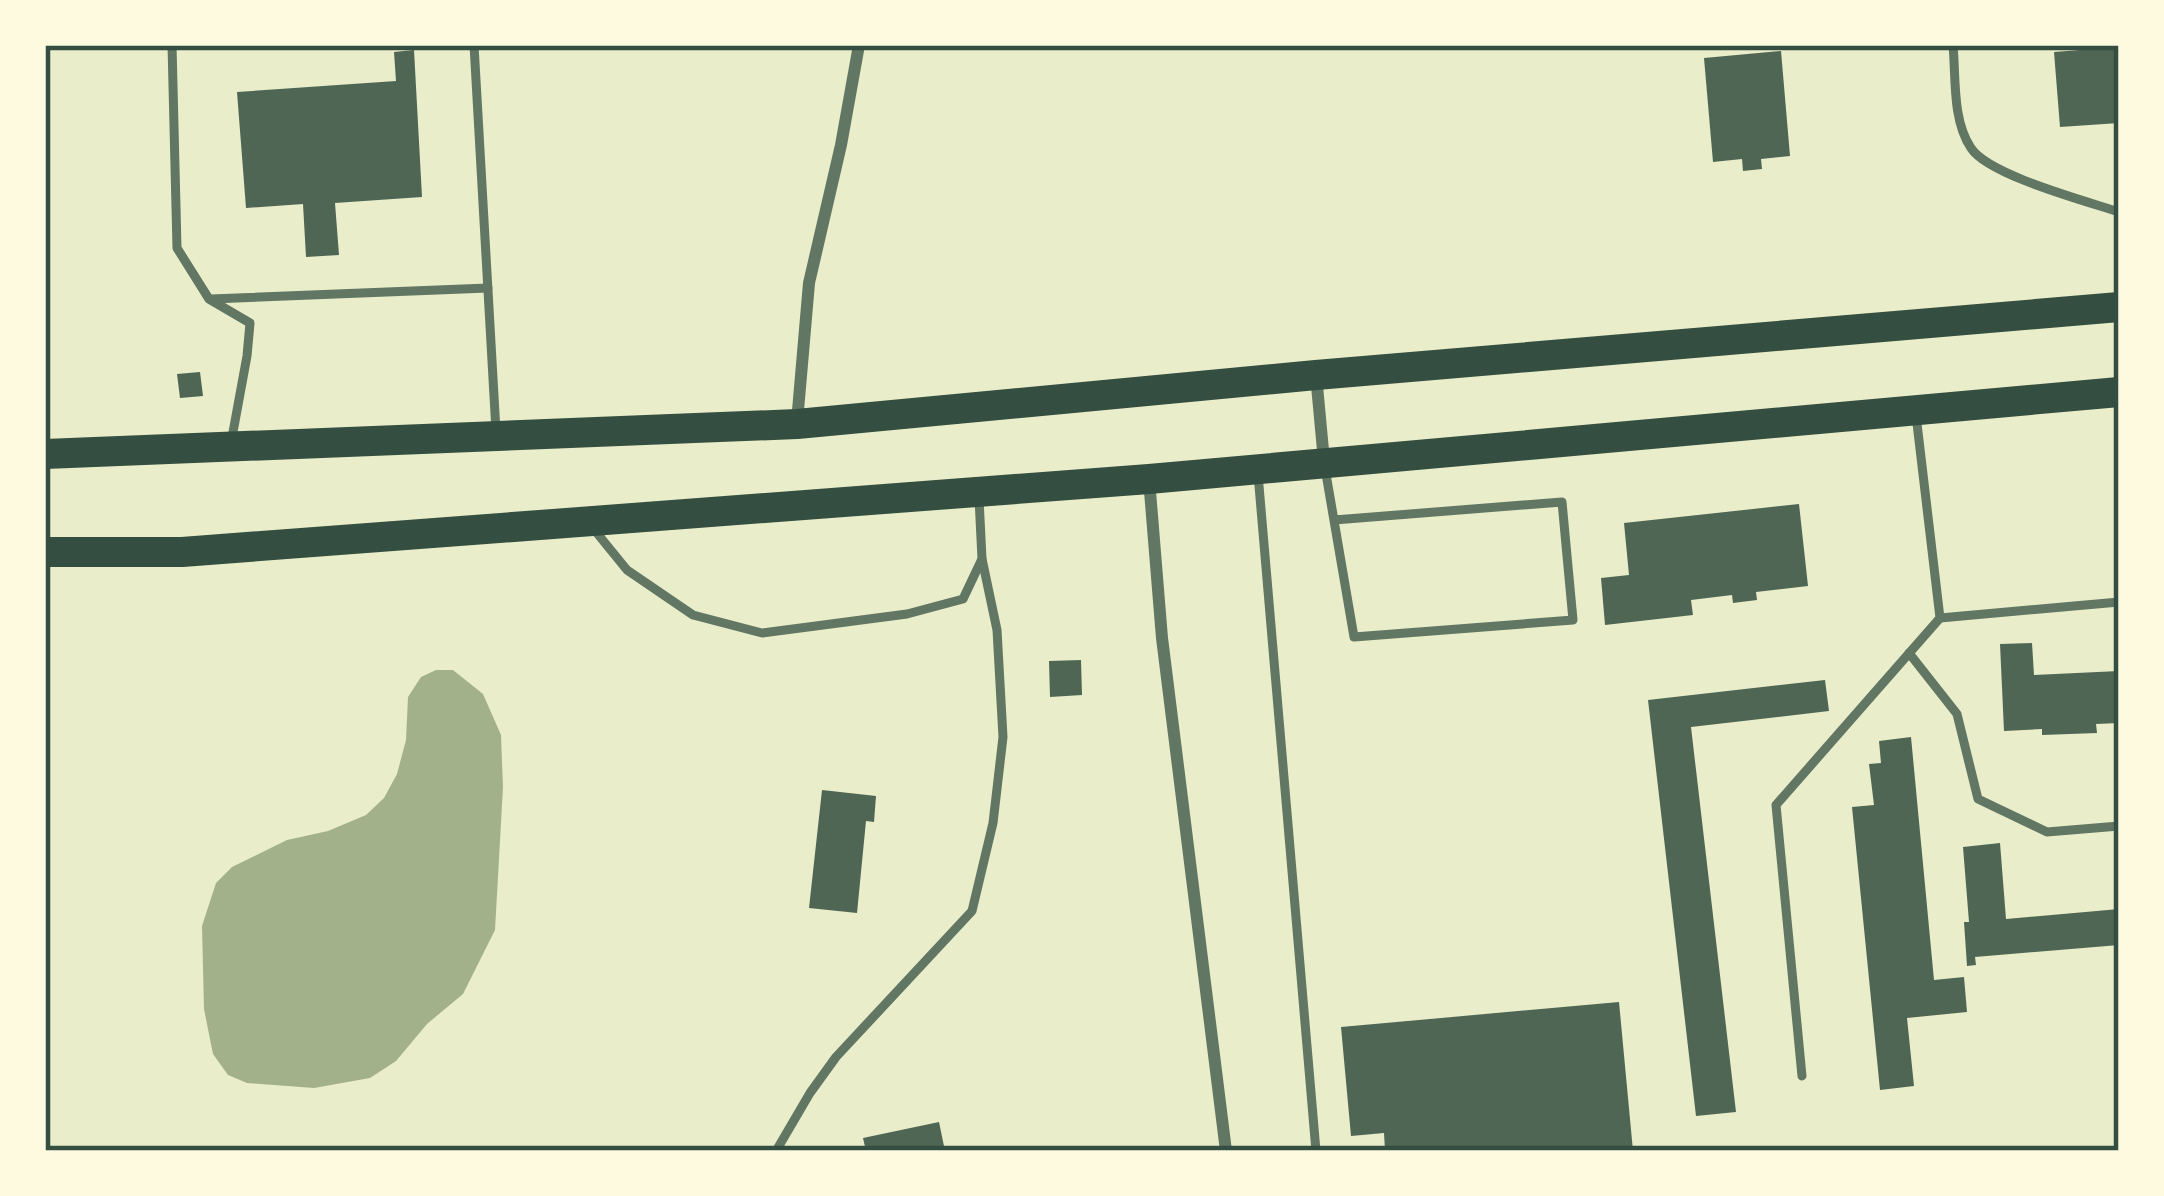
<svg xmlns="http://www.w3.org/2000/svg" width="2164" height="1196" font-family="'Nunito Sans',sans-serif">
<style>
.water{fill:#a3b18a}
.building{fill:#4f6655}
.lines{fill:none;stroke-linecap:round;stroke-linejoin:round}
.service{stroke:#617663;stroke-width:9}
.minor{stroke:#617663;stroke-width:12}
.primary{stroke:#344e41;stroke-width:30}
.neatline{fill:none;stroke:#344e41;stroke-width:4.5}
</style>
<rect width="100%" height="100%" fill="#e9edc9"/>
<polygon class="water" points="436,670 453,670 483,694 501,735 503,787 495,930 463,994 427,1024 396,1061 370,1078 314,1088 247,1083 228,1075 213,1054 204,1009 202,926 216,883 232,867 287,840 328,831 366,815 384,798 397,774 406,740 408,697 421,677"/>
<g class="building">
<polygon points="2119,47 2119,123 2060,127 2054,52"/>
<polygon points="414,50 422,197 335,203 339,255 306,257 303,204 246,208 237,92 396,81 394,52"/>
<polygon points="1781,51 1790,156 1761,159 1762,169 1743,171 1742,159 1713,162 1704,58"/>
<polygon points="200,372 203,396 180,398 177,374"/>
<polygon points="1799,504 1808,586 1756,592 1757,600 1733,603 1732,595 1691,600 1693,615 1605,625 1601,578 1629,575 1624,523"/>
<polygon points="2032,643 2034,675 2119,671 2119,723 2096,724 2097,733 2042,735 2042,729 2004,731 2000,644"/>
<polygon points="1081,660 1082,695 1050,697 1049,661"/>
<polygon points="1825,680 1829,711 1691,727 1736,1112 1696,1116 1648,700"/>
<polygon points="1911,737 1934,980 1964,977 1967,1012 1907,1018 1914,1086 1880,1090 1852,807 1874,805 1869,764 1881,763 1879,741"/>
<polygon points="822,790 876,796 874,822 866,821 857,913 809,908"/>
<polygon points="2000,843 2006,919 2119,909 2119,945 1975,957 1976,965 1967,966 1964,922 1969,922 1963,847"/>
<polygon points="1619,1002 1633,1151 1385,1151 1384,1133 1351,1136 1341,1027"/>
<polygon points="939,1122 945,1151 866,1151 863,1138"/>
</g>
<g class="lines">
<g class="service">
<polyline points="172,45 177,248 209,299 250,323 247,356 231,443"/>
<polyline points="474,45 496,431"/>
<path d="M1953,45C1956,77 1952,120 1971,148C1988,175 2086,201 2119,212"/>
<polyline points="211,299 488,288"/>
<polyline points="1325,468 1354,637 1573,620 1562,502 1334,520"/>
<polyline points="1258,474 1316,1151"/>
<polyline points="592,527 627,570 693,615 762,633 907,614 963,599 982,559 979,498"/>
<polyline points="1940,618 2119,602"/>
<polyline points="1909,653 1957,714 1978,799 2047,832 2119,826"/>
<polyline points="1802,1076 1776,805 1940,618 1916,415"/>
<polyline points="776,1151 810,1093 836,1057 972,911 993,823 1003,737 997,630 982,559"/>
</g>
<g class="minor">
<polyline points="1316,375 1324,461"/>
<polyline points="797,422 809,283 841,145 859,45"/>
<polyline points="1149,479 1162,638 1226,1151"/>
</g>
<g class="primary">
<polyline points="45,454 797,424 1316,375 2119,307"/>
<polyline points="45,552 182,552 1149,479 2119,392"/>
</g>
</g>
<rect width="2164" height="1196" fill="none" stroke="#fefae0" stroke-width="96"/>
<rect x="48" y="48" width="2068" height="1100" class="neatline"/>
</svg>
